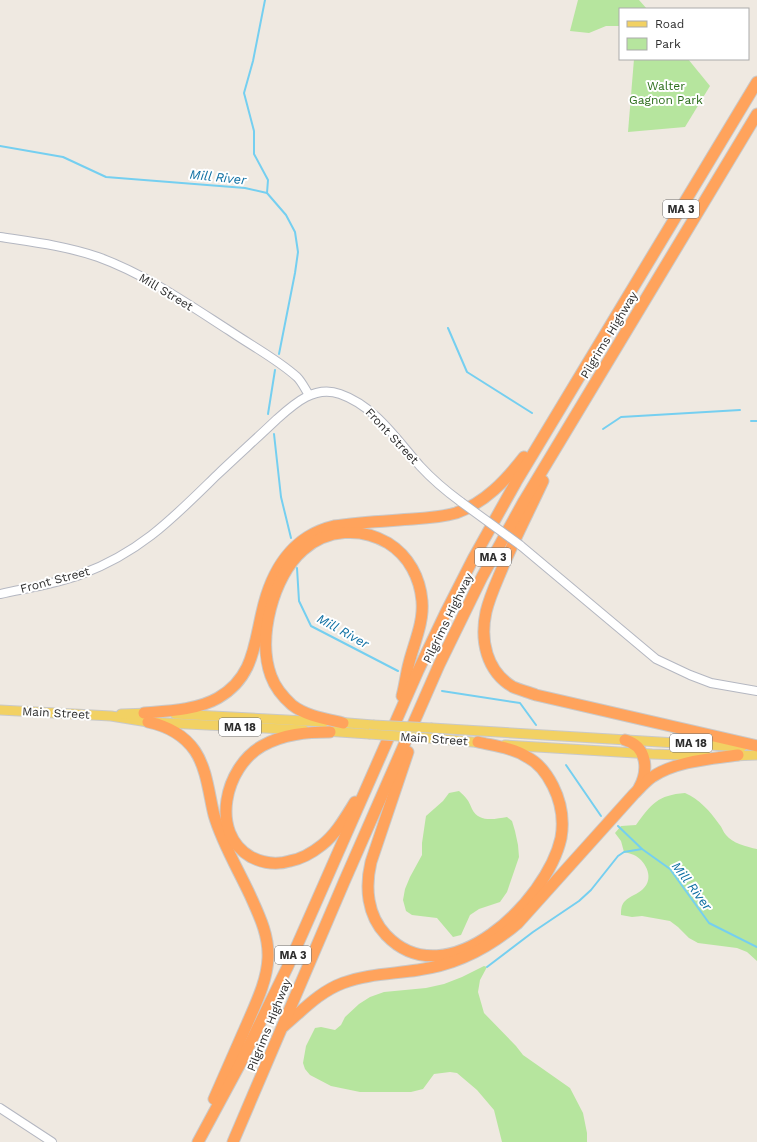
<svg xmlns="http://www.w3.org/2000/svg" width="757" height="1142" font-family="'Work Sans',sans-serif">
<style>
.green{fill:#b6e59e}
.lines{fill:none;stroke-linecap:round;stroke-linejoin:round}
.stream{stroke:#75cff0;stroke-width:2}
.secondary-casing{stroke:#b4b7c1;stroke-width:10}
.primary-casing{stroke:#c9c9c9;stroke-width:11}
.highway-casing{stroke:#c9c9c9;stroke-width:13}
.secondary{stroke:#fff;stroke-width:8}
.primary{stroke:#f2d163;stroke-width:9}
.highway{stroke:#ffa35c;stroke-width:11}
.secondary-bridge-casing{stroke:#b4b7c1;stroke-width:10;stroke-linecap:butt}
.primary-bridge-casing{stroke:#c9c9c9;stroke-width:11;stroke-linecap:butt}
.secondary-bridge{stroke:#fff;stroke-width:8}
.primary-bridge{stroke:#f2d163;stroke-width:9}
.labels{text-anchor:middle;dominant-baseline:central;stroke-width:4;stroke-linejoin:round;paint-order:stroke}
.shield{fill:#fff;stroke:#6d6d6d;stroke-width:1}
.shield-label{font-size:11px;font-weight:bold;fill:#2e2e2e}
.park-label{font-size:12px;fill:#2c6e1b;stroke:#fff}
.street-label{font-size:12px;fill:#2e2e2e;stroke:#fff}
.water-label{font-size:13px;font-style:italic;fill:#0d6fa3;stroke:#fff}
</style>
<rect width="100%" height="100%" fill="#efe9e1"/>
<g class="green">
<polygon points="578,0 639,0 647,9 620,9 620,26 606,26 589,33 570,31"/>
<polygon points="634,59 688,59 710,86 685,127 628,132"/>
<path d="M459,791C466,797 469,801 472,809C479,823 495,819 507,817L512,821L515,831L518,845L519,857L507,892L500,902L479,909L470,915L461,935L453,937L437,918L412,915L406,911L403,900L405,889L410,877L422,855V843L426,816L443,801L449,793Z"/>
<path d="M685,793C699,799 710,811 719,824C722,827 723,832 726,835C732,843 747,847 757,849V961L747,952L737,948L698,943L689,938L678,927L670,921L642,916L632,917L621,915C621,910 621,905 625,901C630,896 638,894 643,889C654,879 647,863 636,856C633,854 628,853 624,852L621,841L615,833L621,826L636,825C651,804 658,795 685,793Z"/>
<polygon points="484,966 487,967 480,980 478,992 484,1013 516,1046 523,1055 570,1088 583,1113 587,1133 587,1142 502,1142 494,1110 477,1090 457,1073 450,1072 434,1074 423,1089 411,1092 360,1092 331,1086 310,1075 305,1069 303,1063 306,1046 315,1028 321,1027 335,1030 341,1025 345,1017 359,1004 370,997 384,992 426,988 444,984 462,977"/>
</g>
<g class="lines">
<g class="stream">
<polyline points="265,0 253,61 244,93 254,131 254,154 268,180 267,193"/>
<polyline points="0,146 63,157 106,177 245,188 267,193 286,215 295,232 298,252 295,273 279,354"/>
<polyline points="448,328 467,372 532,413"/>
<polyline points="268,414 275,370"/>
<polyline points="751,421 757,421"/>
<polyline points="603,429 621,417 740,410"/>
<polyline points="274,434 281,497 291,538"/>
<polyline points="297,568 299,601 311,626 398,671"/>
<polyline points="442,691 520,703 536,725"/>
<polyline points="566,765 601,816"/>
<polyline points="618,826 642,849 670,869 709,923 757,947"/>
<polyline points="487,967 533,932 579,901 591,890 618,856 624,852 642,849"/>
</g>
<g class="secondary-casing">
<g id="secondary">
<path d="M0,237C33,242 66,246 98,257C145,274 188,304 230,331C252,346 277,359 297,377C302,382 305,389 309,395"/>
<polyline points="520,545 656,659 690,675 711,683 757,691"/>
<path d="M0,594C27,588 56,584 82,574C141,552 174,517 217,475C237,456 257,438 277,419C295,403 315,385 340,394C375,406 397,440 420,466C432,479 446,491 461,502"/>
<polyline points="0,1108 52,1142"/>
</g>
</g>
<g class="primary-casing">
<g id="primary">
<polyline points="0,710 111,716 148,722 304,730"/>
<polyline points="121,714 150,713"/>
<polyline points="175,714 324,722"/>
<polyline points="336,722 373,725"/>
<polyline points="432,728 742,747"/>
<polyline points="325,731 369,734"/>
<polyline points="428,738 484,743"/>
<polyline points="505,745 652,754 707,756"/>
<polyline points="732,756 757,755"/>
</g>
</g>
<g class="highway-casing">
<g id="highway">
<path d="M543,481C530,509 516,536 504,564C498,579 490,595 486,612C480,640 486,671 513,687C520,690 528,692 536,695L757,746"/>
<path d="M144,713C169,711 197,710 218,698C253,678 254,646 262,612C271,571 292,536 334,526C360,522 387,521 413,519C428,518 442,517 456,513C485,503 506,480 524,457"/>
<path d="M148,722C167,726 184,735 195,751C207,769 209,795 214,815C222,843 238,869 250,895C259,915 269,935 268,958C267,981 256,1003 247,1024C236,1049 225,1074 214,1099"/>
<path d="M343,723C326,719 306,716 292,705C283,697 275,687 271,676C257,638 273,576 303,550C327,529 361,527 388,543C409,556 420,578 422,601C424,622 414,643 409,663C406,674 405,685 402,696"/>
<path d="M330,732C307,732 283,734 262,746C225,767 209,833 251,857C263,863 277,865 290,861C301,859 312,853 322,845C336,834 345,818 355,802"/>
<path d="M625,740C647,746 649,770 639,788"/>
<path d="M408,752L371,862C365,887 367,915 386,935C447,999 547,901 561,838C564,821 561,802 553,786C547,774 539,763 527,757C513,748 495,746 478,742"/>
<path d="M284,1026C303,1010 319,992 343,983C367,974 392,974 418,970C456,965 489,948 518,923L634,794C639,789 645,782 652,777C676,761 710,759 738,755"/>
<polyline points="198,1142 239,1066 288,966 418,671 445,614 473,559 516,482 757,82"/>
<polyline points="233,1142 344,882 439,665 482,577 524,501 757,114"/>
</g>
</g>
<use href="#secondary" class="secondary"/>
<use href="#primary" class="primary"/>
<use href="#highway" class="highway"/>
<g class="secondary-bridge-casing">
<polyline id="secondary-bridge" points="461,502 520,545"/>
</g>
<g class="primary-bridge-casing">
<g id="primary-bridge">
<polyline points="373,725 432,728"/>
<polyline points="369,734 428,738"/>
</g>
</g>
<use href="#secondary-bridge" class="secondary-bridge"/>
<use href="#primary-bridge" class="primary-bridge"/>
</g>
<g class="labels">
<g class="shield">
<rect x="663" y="200" width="36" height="18" rx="3"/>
<rect x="475" y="548" width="36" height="18" rx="3"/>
<rect x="219" y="718" width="42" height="18" rx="3"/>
<rect x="670" y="734" width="42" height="18" rx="3"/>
<rect x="275" y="946" width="36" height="18" rx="3"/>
</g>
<g class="shield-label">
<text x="681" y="209">MA 3</text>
<text x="493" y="557">MA 3</text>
<text x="240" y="727">MA 18</text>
<text x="691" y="743">MA 18</text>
<text x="293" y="955">MA 3</text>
</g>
<g class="park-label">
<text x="666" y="86">Walter<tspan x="666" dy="14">Gagnon Park</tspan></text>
</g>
<g class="street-label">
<text transform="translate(166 292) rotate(31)">Mill Street</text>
<text transform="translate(609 335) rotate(-59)">Pilgrims Highway</text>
<text transform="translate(392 436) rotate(47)">Front Street</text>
<text transform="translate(55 580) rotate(-15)">Front Street</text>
<text transform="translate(448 618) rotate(-64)">Pilgrims Highway</text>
<text transform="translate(56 713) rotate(3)">Main Street</text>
<text transform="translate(434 739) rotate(4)">Main Street</text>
<text transform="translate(269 1025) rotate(-68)">Pilgrims Highway</text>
</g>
<g class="water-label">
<text transform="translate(218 177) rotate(6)">Mill River</text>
<text transform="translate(343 631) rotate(29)">Mill River</text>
<text transform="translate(692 886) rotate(53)">Mill River</text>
</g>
</g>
<rect x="619" y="8" width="130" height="52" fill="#ffffff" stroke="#ababab"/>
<rect x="627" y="21" width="20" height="6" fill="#f2d163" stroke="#ababab"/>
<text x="655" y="28" font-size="12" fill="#2e2e2e">Road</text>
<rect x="627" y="38" width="20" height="12" fill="#b6e59e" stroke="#ababab"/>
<text x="655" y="48" font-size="12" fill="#2e2e2e">Park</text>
</svg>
